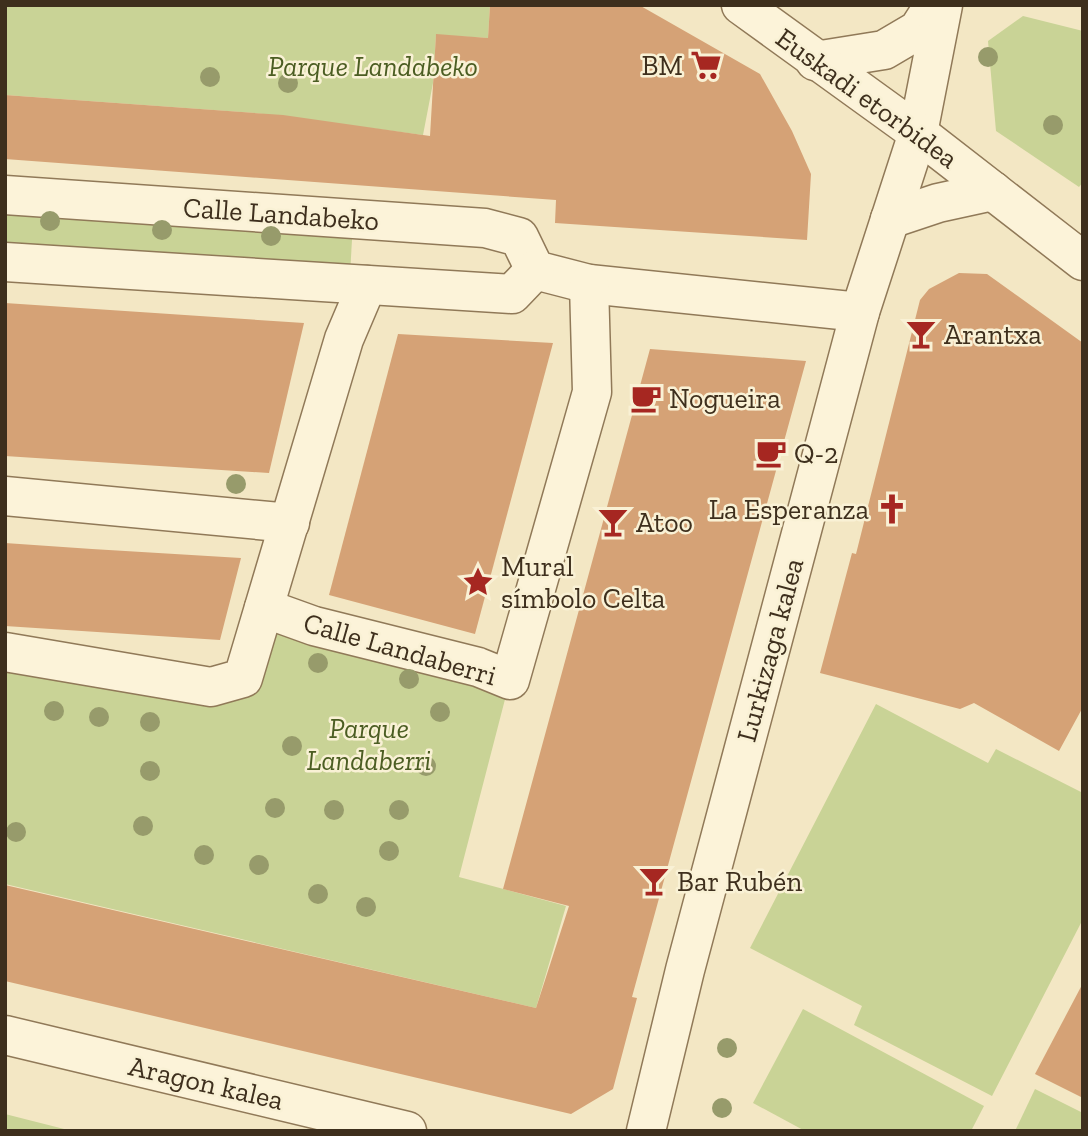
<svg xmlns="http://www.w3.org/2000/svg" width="1088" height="1136" font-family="'Zilla Slab',serif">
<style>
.green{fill:#c9d396}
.building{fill:#d5a276}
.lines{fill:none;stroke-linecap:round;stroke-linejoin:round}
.minor-casing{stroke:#907958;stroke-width:41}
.tertiary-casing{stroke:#907958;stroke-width:41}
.minor{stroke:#fcf3d9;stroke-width:38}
.tertiary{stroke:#fcf3d9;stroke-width:38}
.tree{fill:#979b6b}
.labels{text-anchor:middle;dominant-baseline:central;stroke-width:5;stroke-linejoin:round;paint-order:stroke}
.poi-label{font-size:28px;fill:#3e2f1d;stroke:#f9f1d5;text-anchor:start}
.park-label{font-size:28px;font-style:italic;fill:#4b5d22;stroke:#f9f1d5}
.street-label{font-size:28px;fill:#3e2f1d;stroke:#f9f1d5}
</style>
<rect width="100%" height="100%" fill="#f3e7c4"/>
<g class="green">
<polygon points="5,5 490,5 488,38 436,35 433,83 423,135 255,113 5,95"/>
<polygon points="1023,16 1083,31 1083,182 1079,187 996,131 988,41"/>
<polygon points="5,199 353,222 350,275 5,252"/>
<polygon points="264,608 510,680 459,877 566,906 536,1008 5,884 5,652 243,678"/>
<polygon points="876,704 988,763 996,749 1083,793 1083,919 992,1096 854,1025 862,1006 750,948"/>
<polygon points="803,1009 984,1106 971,1131 805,1131 753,1103"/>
<polygon points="1035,1089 1083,1113 1083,1131 1015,1131"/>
<polygon points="5,1114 72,1131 5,1131"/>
</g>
<g class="building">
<polygon points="490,5 639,5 760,74 792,131 811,174 807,240 555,223 556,200 5,159 5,95 283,115 430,136 436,34 488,38"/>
<polygon points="959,273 987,274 1083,343 1083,707 1059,751 974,703 960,709 820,673 852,553 856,554 920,300 929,289"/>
<polygon points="5,303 304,323 269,473 5,456"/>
<polygon points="398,334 553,343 475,634 329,595"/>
<polygon points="650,349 806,361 632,997 637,998 613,1089 571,1114 5,981 5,885 536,1008 569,906 503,889"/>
<polygon points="5,543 92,549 241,558 220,640 5,626"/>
<polygon points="1083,983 1083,1098 1035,1074"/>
</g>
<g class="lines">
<g class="minor-casing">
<g id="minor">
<polyline points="815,61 884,50 918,30 934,5"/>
<polyline points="5,195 485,228 519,237 535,270 589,284 860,312"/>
<polyline points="890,219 938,203 993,191"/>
<polyline points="5,262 512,294 535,270"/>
<polyline points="5,496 290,523"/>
<polyline points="264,608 314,626 478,667 510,680 592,392 589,284"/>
<polyline points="5,652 211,687 243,678 344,339 367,285"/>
<polyline points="5,1035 407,1131"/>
<polyline points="646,1131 685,970 860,312 918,133 943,5"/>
</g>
</g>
<g class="tertiary-casing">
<polyline id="tertiary" points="741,5 918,133 1083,261"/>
</g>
<use href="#minor" class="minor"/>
<use href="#tertiary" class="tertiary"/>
</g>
<g class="tree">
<circle cx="988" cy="57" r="10"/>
<circle cx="210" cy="77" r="10"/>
<circle cx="288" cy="83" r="10"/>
<circle cx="1053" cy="125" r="10"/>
<circle cx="50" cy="221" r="10"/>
<circle cx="162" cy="230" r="10"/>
<circle cx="271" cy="236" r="10"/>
<circle cx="236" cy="484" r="10"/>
<circle cx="318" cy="663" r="10"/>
<circle cx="409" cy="679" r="10"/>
<circle cx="54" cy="711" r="10"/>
<circle cx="440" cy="712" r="10"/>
<circle cx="99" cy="717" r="10"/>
<circle cx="150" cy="722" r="10"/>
<circle cx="292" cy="746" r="10"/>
<circle cx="426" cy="766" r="10"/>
<circle cx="150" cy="771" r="10"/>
<circle cx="275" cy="808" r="10"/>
<circle cx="334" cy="810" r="10"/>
<circle cx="399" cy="810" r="10"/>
<circle cx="143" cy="826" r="10"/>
<circle cx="16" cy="832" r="10"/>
<circle cx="389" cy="851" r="10"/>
<circle cx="204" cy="855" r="10"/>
<circle cx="259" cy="865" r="10"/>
<circle cx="318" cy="894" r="10"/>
<circle cx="366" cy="907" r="10"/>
<circle cx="727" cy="1048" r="10"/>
<circle cx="722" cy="1108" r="10"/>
</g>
<defs>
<g id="supermarket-bare" transform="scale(2.415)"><path d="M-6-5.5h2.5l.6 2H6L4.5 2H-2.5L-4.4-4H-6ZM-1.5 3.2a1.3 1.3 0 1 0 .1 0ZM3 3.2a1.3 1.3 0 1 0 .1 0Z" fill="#a62721" stroke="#f9f1d5" stroke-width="2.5" paint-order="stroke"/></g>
<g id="bar-bare" transform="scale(2.415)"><path d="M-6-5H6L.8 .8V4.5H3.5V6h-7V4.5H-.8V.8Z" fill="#a62721" stroke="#f9f1d5" stroke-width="2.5" paint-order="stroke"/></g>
<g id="cafe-bare" transform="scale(2.415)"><path d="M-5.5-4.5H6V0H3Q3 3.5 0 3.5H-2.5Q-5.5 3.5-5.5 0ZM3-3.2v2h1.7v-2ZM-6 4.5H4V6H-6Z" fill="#a62721" stroke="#f9f1d5" stroke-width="2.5" paint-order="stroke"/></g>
<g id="church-bare" transform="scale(2.415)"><path d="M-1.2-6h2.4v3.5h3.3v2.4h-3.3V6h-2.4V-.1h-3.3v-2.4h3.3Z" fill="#a62721" stroke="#f9f1d5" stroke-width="2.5" paint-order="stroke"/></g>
<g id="sight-bare" transform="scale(2.415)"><path d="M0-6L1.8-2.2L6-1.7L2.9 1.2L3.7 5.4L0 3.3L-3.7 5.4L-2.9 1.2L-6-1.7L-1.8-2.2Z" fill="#a62721" stroke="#f9f1d5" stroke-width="2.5" paint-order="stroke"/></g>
</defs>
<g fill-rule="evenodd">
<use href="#supermarket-bare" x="706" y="65"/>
<use href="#bar-bare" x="921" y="334"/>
<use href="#cafe-bare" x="646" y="398"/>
<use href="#cafe-bare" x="771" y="453"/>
<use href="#church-bare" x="892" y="509"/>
<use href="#bar-bare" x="613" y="522"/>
<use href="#sight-bare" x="478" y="582"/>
<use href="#bar-bare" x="654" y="881"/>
</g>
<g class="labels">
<g class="poi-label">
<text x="683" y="65" text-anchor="end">BM</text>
<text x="944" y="334">Arantxa</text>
<text x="669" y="398">Nogueira</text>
<text x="794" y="453">Q-2</text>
<text x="869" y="509" text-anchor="end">La Esperanza</text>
<text x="636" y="522">Atoo</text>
<text x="501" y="566">Mural<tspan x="501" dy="32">símbolo Celta</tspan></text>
<text x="677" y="881">Bar Rubén</text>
</g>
<g class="park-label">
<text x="373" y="66">Parque Landabeko</text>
<text x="369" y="728">Parque<tspan x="369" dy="32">Landaberri</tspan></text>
</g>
<g class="street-label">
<text transform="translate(867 98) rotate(36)">Euskadi etorbidea</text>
<text transform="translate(281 214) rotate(4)">Calle Landabeko</text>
<text transform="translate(400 649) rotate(16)">Calle Landaberri</text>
<text transform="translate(770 650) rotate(-75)">Lurkizaga kalea</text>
<text transform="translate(206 1083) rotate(13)">Aragon kalea</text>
</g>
</g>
<rect width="1088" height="1136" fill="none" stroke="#3e2f1d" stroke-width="14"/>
</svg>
